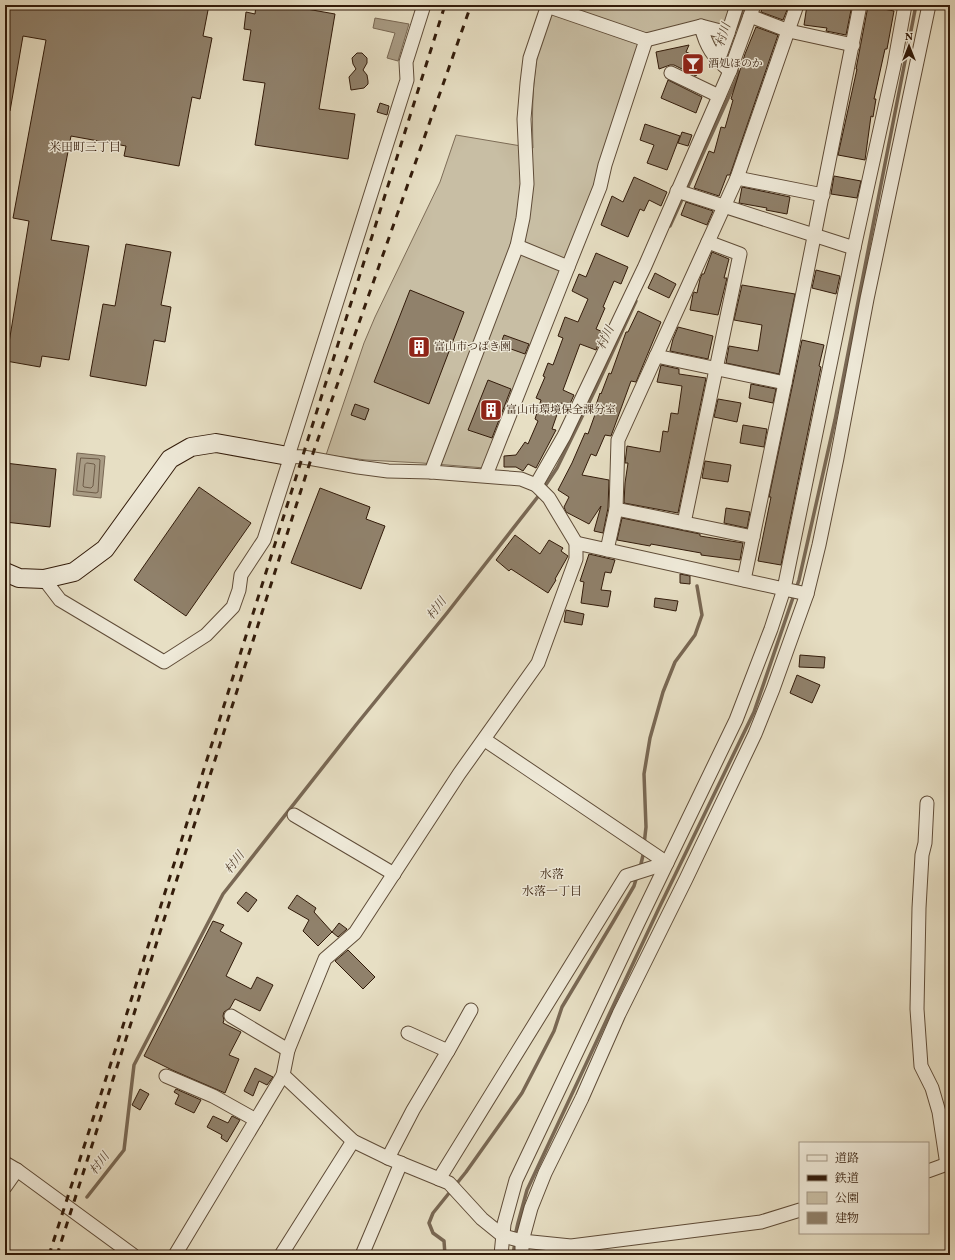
<svg xmlns="http://www.w3.org/2000/svg" width="955" height="1260" font-family="Vollkorn,'Noto Serif JP',serif">
<style>
.green{fill:#c8bea4;stroke:#7d6c57}
.water{fill:#a99c85;stroke:#796854}
.lines{fill:none;stroke-linecap:round;stroke-linejoin:round}
.shore{stroke:#6e5c48;stroke-width:1}
.stream{stroke:#796854;stroke-width:3.5}
.building{fill:#90816b;stroke:#321b0a}
.street-casing{stroke:#5f4c38;stroke-width:15}
.secondary-casing{stroke:#321b0a;stroke-width:20}
.street{stroke:#efead9;stroke-width:13}
.secondary{stroke:#efead9;stroke-width:18}
.rail{stroke:#321b0a;stroke-width:3;stroke-dasharray:7 7;stroke-linecap:butt}
.labels{text-anchor:middle;dominant-baseline:central;stroke-width:3;stroke-linejoin:round;paint-order:stroke}
.poi-label{font-size:11px;fill:#321b0a;stroke:#efead9;text-anchor:start}
.water-label{font-size:12px;font-style:italic;fill:#5c4835;stroke:#efead9}
.neighbourhood-label{font-size:12px;fill:#321b0a;stroke:#efead9}
</style>
<rect width="100%" height="100%" fill="#e7dfc4"/>
<filter id="stains"><feTurbulence type="fractalNoise" baseFrequency=".005" numOctaves="4"/><feColorMatrix values="0 0 0 0 .2 0 0 0 0 .09 0 0 0 0 .02 0 0 0 .5 -.17"/></filter>
<radialGradient id="worn" r=".72"><stop offset=".6" stop-color="#630" stop-opacity="0"/><stop offset="1" stop-color="#630" stop-opacity=".3"/></radialGradient>
<path class="green" d="M552,5H735L717,53L704,29L642,36L608,148L485,468L422,463L366,460L326,455L364,343L375,317L440,182L456,135L533,148C532,116 532,84 538,52C541,36 548,21 552,5Z"/>
<g class="water">
<polygon points="375,18 409,24 398,61 387,58 395,33 373,28"/>
<polygon points="77,453 105,456 101,498 73,495"/>
</g>
<g class="lines">
<g class="shore">
<polygon points="81,458 99,459 100,460 98,492 96,493 77,491"/>
<polygon points="87,463 94,464 95,465 93,486 91,488 84,487 83,486 85,465"/>
</g>
<g class="stream">
<polyline points="737,27 744,5"/>
<polyline points="670,226 739,74 735,66"/>
<polyline points="543,489 557,468 595,390 636,301"/>
<polyline points="644,845 646,827 644,774 650,738 663,692 675,662 695,635 702,615 697,586"/>
<polyline points="640,868 644,851"/>
<polyline points="87,1197 124,1150 134,1065 223,894 356,725 447,613 540,494"/>
<polyline points="515,1236 518,1223 527,1190 659,908 754,712 799,580 835,420 916,5"/>
<polyline points="445,1255 444,1241 433,1233 429,1223 433,1213 466,1172 522,1093 554,1031 562,1007 613,922 634,886 637,876"/>
<polyline points="513,1255 515,1242"/>
</g>
</g>
<g class="building">
<polygon points="5,5 209,5 203,36 212,38 200,99 192,97 179,166 124,156 126,146 71,136 51,240 89,246 69,360 42,356 40,367 6,361 29,221 13,218 46,40 23,36 10,111 5,111"/>
<polygon points="256,5 284,5 335,14 319,109 355,114 348,159 255,145 265,83 243,80 251,30 244,29 246,12 255,14"/>
<polygon points="763,5 789,5 783,20 761,12"/>
<polygon points="807,5 852,5 846,35 826,31 827,28 804,25"/>
<polygon points="868,6 894,11 887,49 885,49 874,99 876,99 873,117 871,116 865,160 838,155 857,69 856,69"/>
<polygon points="756,27 778,35 730,175 727,175 719,196 694,188 709,151 714,153 721,127 725,128 733,100 731,99 745,54"/>
<polygon points="689,45 686,52 703,59 696,76 674,65 670,65 659,69 656,52"/>
<polygon points="357,53 362,53 367,58 367,63 363,70 367,75 368,81 368,84 364,88 351,90 349,77 356,69 353,64 352,58"/>
<polygon points="668,80 702,97 696,113 661,98"/>
<polygon points="380,103 389,106 387,115 377,112"/>
<polygon points="645,124 680,136 667,170 647,163 654,145 640,140"/>
<polygon points="682,132 692,135 688,146 678,143"/>
<polygon points="834,176 861,181 857,198 831,194"/>
<polygon points="634,177 667,192 661,206 649,200 644,211 640,209 628,237 601,225 612,196 623,202"/>
<polygon points="742,187 790,197 787,214 766,210 767,208 739,203"/>
<polygon points="686,202 713,211 707,225 681,215"/>
<polygon points="126,244 171,252 161,305 171,307 165,342 154,340 146,386 90,376 103,304 115,306"/>
<polygon points="712,252 729,259 724,278 727,278 718,315 690,310 693,294 694,292 697,293 700,279 702,274 704,274"/>
<polygon points="596,253 628,267 621,284 614,281 603,307 605,308 596,329 603,332 596,350 580,344 563,390 574,395 569,406 561,403 552,429 556,430 536,468 528,464 523,471 516,467 504,467 504,456 516,455 525,442 528,444 538,421 535,419 541,400 536,398 545,377 543,376 548,363 553,365 563,338 558,336 565,317 578,322 588,299 572,291 579,274 586,277"/>
<polygon points="816,270 840,276 836,294 812,288"/>
<polygon points="655,273 676,284 669,298 648,288"/>
<polygon points="742,285 795,294 779,374 726,363 729,346 758,351 762,325 734,320"/>
<polygon points="410,290 464,312 429,404 374,382"/>
<polygon points="638,311 661,322 636,382 631,381 611,436 605,435 596,456 591,454 582,475 609,480 608,508 603,533 594,531 601,506 589,524 566,512 564,507 569,497 558,490 572,463 585,433 588,434 597,409 595,408 600,393 601,394 609,373 611,374 626,332 628,332"/>
<polygon points="678,327 713,336 708,359 670,351 673,339"/>
<polygon points="504,335 529,344 525,354 511,349 510,352 499,348"/>
<polygon points="802,340 824,345 819,366 821,367 781,565 758,561 771,497 769,497"/>
<polygon points="661,365 679,369 679,374 706,378 678,513 624,503 625,483 628,463 625,463 627,446 660,452 663,431 668,432 671,413 678,414 682,386 657,382"/>
<polygon points="488,380 511,389 492,438 468,430"/>
<polygon points="751,384 776,389 773,403 749,398"/>
<polygon points="718,399 741,403 737,422 714,417"/>
<polygon points="355,404 369,409 365,420 351,415"/>
<polygon points="743,425 767,429 764,447 740,443"/>
<polygon points="705,461 731,465 728,482 702,478"/>
<polygon points="5,463 56,469 50,527 5,522"/>
<polygon points="199,487 251,523 186,616 134,580"/>
<polygon points="320,488 370,507 366,519 385,526 361,589 291,563"/>
<polygon points="726,508 750,512 747,528 724,523"/>
<polygon points="622,518 700,534 700,536 743,543 740,560 701,555 701,553 651,544 650,546 617,540"/>
<polygon points="515,535 540,554 549,540 563,548 561,551 568,556 555,579 556,580 548,593 511,569 509,571 496,560"/>
<polygon points="589,554 615,560 611,573 605,572 601,590 611,591 608,607 581,603 584,582 580,581"/>
<polygon points="680,574 690,576 690,584 680,583"/>
<polygon points="655,598 678,601 676,611 654,607"/>
<polygon points="566,610 584,614 582,625 564,622"/>
<polygon points="800,655 825,657 824,668 799,667"/>
<polygon points="797,675 820,685 812,703 790,693"/>
<polygon points="246,892 257,900 248,912 237,903"/>
<polygon points="297,895 316,908 314,912 332,932 318,946 303,931 309,920 288,908"/>
<polygon points="213,921 224,925 220,931 242,943 226,976 251,989 257,977 273,985 260,1011 235,999 230,1008 224,1012 223,1016 224,1020 223,1023 241,1032 229,1055 239,1059 225,1093 172,1070 144,1056"/>
<polygon points="339,923 347,929 338,937 332,932"/>
<polygon points="348,950 375,977 363,989 335,961"/>
<polygon points="255,1068 273,1077 267,1085 259,1081 253,1096 244,1091"/>
<polygon points="140,1089 149,1094 140,1110 132,1105"/>
<polygon points="176,1089 201,1100 194,1113 175,1104 179,1095 174,1092"/>
<polygon points="213,1116 228,1123 232,1116 240,1120 227,1142 221,1138 222,1135 207,1127"/>
</g>
<g class="lines">
<g class="street-casing">
<g id="street">
<polyline points="547,6 646,40 605,165 600,187 568,267"/>
<polyline points="750,16 789,31 853,45"/>
<polyline points="701,26 728,33 718,61"/>
<polyline points="728,33 737,5"/>
<path d="M646,40L701,26C706,47 713,57 730,71"/>
<polyline points="671,73 719,96"/>
<polyline points="737,178 823,195"/>
<polyline points="677,191 854,248 894,66 905,5"/>
<polyline points="854,248 784,589 807,594 819,545 837,458 867,299 929,5"/>
<polyline points="656,356 785,383"/>
<polyline points="431,472 517,246 523,218 527,184 524,119 527,83 530,58 548,5"/>
<polyline points="486,475 568,267 517,246"/>
<polyline points="536,485 564,436 645,266 730,71 754,5"/>
<polyline points="616,509 753,537"/>
<polyline points="684,523 740,254 708,242"/>
<polyline points="607,550 616,509 618,440 737,178 797,5"/>
<polyline points="44,579 60,600 164,662 206,635 233,607 239,590 241,575 264,540 291,456"/>
<polyline points="744,580 785,383 860,5"/>
<polyline points="927,803 925,843 922,855 919,908 917,1009 921,1066 932,1088 939,1112 947,1165"/>
<polyline points="294,815 394,874"/>
<polyline points="231,1016 288,1050"/>
<polyline points="448,1051 471,1010"/>
<polyline points="283,1075 353,1141 388,1158 449,1183 482,1219 503,1236 522,1241 571,1246 761,1222 800,1210"/>
<polyline points="166,1076 213,1096 256,1120"/>
<polyline points="388,1158 413,1110 448,1051 408,1033"/>
<polyline points="5,1163 17,1170 133,1255"/>
<polyline points="928,1171 950,1163"/>
<polyline points="439,1179 626,876 667,863 485,740"/>
<polyline points="5,1187 17,1170"/>
<polyline points="175,1255 283,1075 288,1050 325,959 355,933 459,774 538,663 576,559 576,543 549,498 536,485 521,479 431,472 388,471 358,467 303,457 288,456 407,80 406,62 424,5"/>
<polyline points="281,1255 353,1141"/>
<polyline points="362,1255 401,1163"/>
<polyline points="501,1255 504,1224 516,1180 638,923 736,720 771,629 784,589 576,543"/>
<polyline points="522,1255 522,1241 531,1208 545,1173 582,1098 619,1014 686,879 755,734 773,689 807,594"/>
</g>
</g>
<g class="secondary-casing">
<polyline id="secondary" points="5,572 19,578 44,579 74,572 105,549 170,459 191,447 216,443 288,456"/>
</g>
<use href="#street" class="street"/>
<use href="#secondary" class="secondary"/>
<g class="rail">
<polyline points="49,1255 121,1032 445,5"/>
<polyline points="57,1255 311,459 471,5"/>
</g>
</g>
<defs>
<g id="bar-square" transform="scale(1.15)"><rect x="-9" y="-9" width="18" height="18" rx="4" fill="#8f2418" stroke="#efead9"/><path d="M-6-5H6L.8 .8V4.5H3.5V6h-7V4.5H-.8V.8Z" fill="#fff"/></g>
<g id="building-square" transform="scale(1.15)"><rect x="-9" y="-9" width="18" height="18" rx="4" fill="#8f2418" stroke="#efead9"/><path d="M-4-6H4V6H1V3H-1V6H-4ZM-2.5-4.3h1.7v1.8h-1.7ZM.8-4.3h1.7v1.8H.8ZM-2.5-1h1.7V.8h-1.7ZM.8-1h1.7V.8H.8Z" fill="#fff"/></g>
</defs>
<g fill-rule="evenodd">
<use href="#bar-square" x="693" y="64"/>
<use href="#building-square" x="419" y="347"/>
<use href="#building-square" x="491" y="410"/>
</g>
<g class="labels">
<g class="poi-label">
<text x="708" y="64">酒処ほのか</text>
<text x="434" y="347">富山市つばき園</text>
<text x="506" y="410">富山市環境保全課分室</text>
</g>
<g class="water-label">
<text transform="translate(724 35) rotate(-73)">村川</text>
<text transform="translate(606 338) rotate(-65)">村川</text>
<text transform="translate(437 609) rotate(-52)">村川</text>
<text transform="translate(235 863) rotate(-52)">村川</text>
<text transform="translate(100 1164) rotate(-52)">村川</text>
</g>
<g class="neighbourhood-label">
<text x="85" y="148">米田町三丁目</text>
<text x="552" y="875">水落</text>
<text x="552" y="892">水落一丁目</text>
</g>
</g>
<rect width="955" height="1260" fill="none" stroke="#e7dfc4" stroke-width="20"/>
<rect x="6" y="6" width="943" height="1248" fill="none" stroke="#321b0a" stroke-width="2"/>
<rect x="10" y="10" width="935" height="1240" fill="none" stroke="#321b0a"/>
<rect x="799" y="1142" width="130" height="92" fill="#efead9" stroke="#a39786"/>
<rect x="807" y="1155" width="20" height="6" fill="#efead9" stroke="#a39786"/>
<text x="835" y="1162" font-size="12" fill="#321b0a">道路</text>
<rect x="807" y="1175" width="20" height="6" fill="#321b0a" stroke="#a39786"/>
<text x="835" y="1182" font-size="12" fill="#321b0a">鉄道</text>
<rect x="807" y="1192" width="20" height="12" fill="#c8bea4" stroke="#a39786"/>
<text x="835" y="1202" font-size="12" fill="#321b0a">公園</text>
<rect x="807" y="1212" width="20" height="12" fill="#90816b" stroke="#a39786"/>
<text x="835" y="1222" font-size="12" fill="#321b0a">建物</text>
<g transform="translate(909 46)" stroke="#efead9" stroke-width="3" paint-order="stroke">
<path d="M0-3L7 15L0 10L-7 15Z" fill="#321b0a"/>
<text y="-6" font-size="11" font-weight="bold" text-anchor="middle" fill="#321b0a">N</text>
</g>
<rect width="100%" height="100%" filter="url(#stains)"/>
<rect width="100%" height="100%" fill="url(#worn)"/>
</svg>
